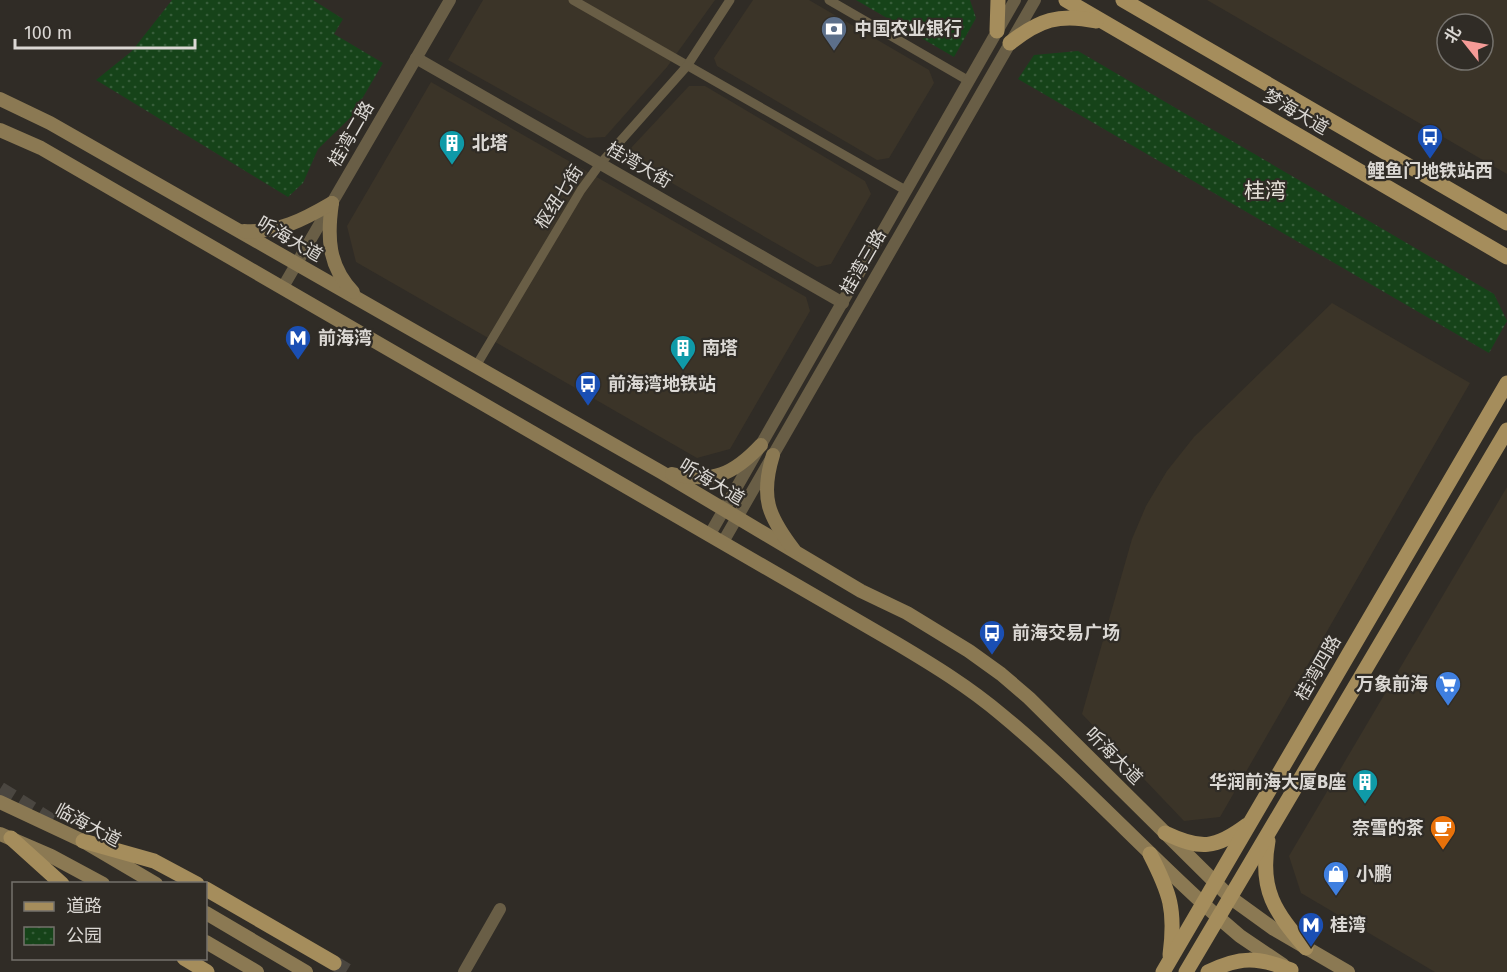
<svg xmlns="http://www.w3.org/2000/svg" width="1507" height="972" font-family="'Fira Sans','Noto Sans SC',sans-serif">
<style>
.built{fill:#3b3428;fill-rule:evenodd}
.park{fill:url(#park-dots)}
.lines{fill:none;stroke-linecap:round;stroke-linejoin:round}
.primary-tunnel{stroke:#4a4640;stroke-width:15;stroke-dasharray:15 8;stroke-linecap:butt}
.minor{stroke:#695e46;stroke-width:9}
.tertiary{stroke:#695e46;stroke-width:12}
.secondary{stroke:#8b7953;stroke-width:14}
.primary{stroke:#a58d5c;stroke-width:15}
.labels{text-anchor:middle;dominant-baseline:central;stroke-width:4.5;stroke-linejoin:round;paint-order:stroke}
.poi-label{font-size:18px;font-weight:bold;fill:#dbd8d4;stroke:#302c26;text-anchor:start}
.street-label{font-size:18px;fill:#dbd8d4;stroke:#302c26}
.quarter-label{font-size:21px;fill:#e6e1d9;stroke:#302c26}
</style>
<defs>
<pattern id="park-dots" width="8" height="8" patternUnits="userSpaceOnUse" patternTransform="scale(1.5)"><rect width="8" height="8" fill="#164319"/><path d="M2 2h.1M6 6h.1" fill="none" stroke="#375d3a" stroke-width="1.8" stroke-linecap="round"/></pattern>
</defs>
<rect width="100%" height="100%" fill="#302c26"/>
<g class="built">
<polygon points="483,0 715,0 667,67 605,137 587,138 448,60"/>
<polygon points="753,0 809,0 929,70 934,83 889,158 877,160 717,66 714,58"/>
<path d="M1207,0H1507V174ZM1447,24H1483V60H1447Z"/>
<polygon points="431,82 806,297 810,311 730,449 697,458 356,262 347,226"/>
<polygon points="689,86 705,86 865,181 871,194 831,264 817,267 632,160 630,149"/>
<polygon points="1332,303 1470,383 1220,817 1184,821 1082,714 1132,539 1146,506 1167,471 1194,437"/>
<polygon points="1507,487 1507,972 1435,972 1301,893 1289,856"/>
</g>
<g class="park">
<polygon points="172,0 313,0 343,19 334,34 383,63 352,116 318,149 303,183 288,197 96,80 132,51"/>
<polygon points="856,0 970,0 976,18 954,57"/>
<polygon points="1078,51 1494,294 1507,321 1489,353 1018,79 1034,55"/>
</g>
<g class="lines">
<g class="primary-tunnel">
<polyline points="0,789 53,822"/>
<polyline points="334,963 349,972"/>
</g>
<g class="minor">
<polyline points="573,0 907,191"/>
<polyline points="829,0 969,81"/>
<polyline points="476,366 581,190 600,164 687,66 730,0"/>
</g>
<g class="tertiary">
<polyline points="416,58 843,303"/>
<polyline points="283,287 450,0"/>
<polyline points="710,534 1015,0"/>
<polyline points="723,542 1035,0"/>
<polyline points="464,972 500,909"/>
</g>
<g class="secondary">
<polyline points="0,99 50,123 661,472 861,591 907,613 969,651 1001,674 1029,698 1231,898 1274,929 1348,972"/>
<path d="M0,130L41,148L896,643C933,665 969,687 1002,715C1078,778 1145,852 1219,918L1240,936L1283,965"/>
<path d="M332,203C327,237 328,266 353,292"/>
<path d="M244,231C278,233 303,220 332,203"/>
<path d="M773,455C760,497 768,516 794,550"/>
<path d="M672,474C713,483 733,475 761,445"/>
<polyline points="0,802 83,841 156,884"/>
<polyline points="0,834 51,856 103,884"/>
<polyline points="206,913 306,972"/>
<polyline points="206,942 257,972"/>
</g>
<g class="primary">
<polyline points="1066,0 1507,257"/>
<polyline points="1123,0 1507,223"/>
<polyline points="997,31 998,0"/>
<path d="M1010,43C1039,20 1059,13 1096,21"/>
<path d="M1165,833C1201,850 1215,849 1247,825"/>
<polyline points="11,838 62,884"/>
<polyline points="83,841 154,861 197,884"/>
<path d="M1268,841C1259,890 1275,912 1306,948"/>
<path d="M1150,854C1170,893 1176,910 1170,955"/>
<polyline points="206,889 334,963"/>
<polyline points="184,958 207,972"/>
<polyline points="1163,972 1507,383"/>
<polyline points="1186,972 1507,430"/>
<path d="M1208,972C1240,956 1258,957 1291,970"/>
</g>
</g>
<defs>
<g id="bank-pin" transform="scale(1.35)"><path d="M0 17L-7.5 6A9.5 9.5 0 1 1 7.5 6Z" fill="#5c6f8a" stroke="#302c26"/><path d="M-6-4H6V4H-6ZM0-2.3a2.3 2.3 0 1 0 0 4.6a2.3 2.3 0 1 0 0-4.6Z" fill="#fff"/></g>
<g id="bus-pin" transform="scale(1.35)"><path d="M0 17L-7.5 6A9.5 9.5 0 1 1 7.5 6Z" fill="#1a4fb4" stroke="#302c26"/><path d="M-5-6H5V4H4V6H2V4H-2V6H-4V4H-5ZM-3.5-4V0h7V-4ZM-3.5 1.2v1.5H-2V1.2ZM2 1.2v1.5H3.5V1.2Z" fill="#fff"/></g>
<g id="building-pin" transform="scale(1.35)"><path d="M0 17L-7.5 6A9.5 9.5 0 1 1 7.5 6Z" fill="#0f9aa8" stroke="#302c26"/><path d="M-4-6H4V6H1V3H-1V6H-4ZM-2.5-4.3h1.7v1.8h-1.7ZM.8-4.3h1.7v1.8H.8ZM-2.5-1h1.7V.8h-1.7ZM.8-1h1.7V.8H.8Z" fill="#fff"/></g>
<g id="metro-pin" transform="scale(1.35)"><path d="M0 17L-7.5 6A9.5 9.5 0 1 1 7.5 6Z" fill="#1a4fb4" stroke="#302c26"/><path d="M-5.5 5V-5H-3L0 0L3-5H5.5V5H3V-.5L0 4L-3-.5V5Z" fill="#fff"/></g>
<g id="supermarket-pin" transform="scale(1.35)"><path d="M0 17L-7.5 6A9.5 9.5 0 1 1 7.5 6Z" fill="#3f7fe0" stroke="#302c26"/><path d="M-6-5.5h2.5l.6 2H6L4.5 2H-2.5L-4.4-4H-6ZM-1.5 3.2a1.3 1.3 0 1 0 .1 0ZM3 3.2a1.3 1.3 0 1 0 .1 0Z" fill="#fff"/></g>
<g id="cafe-pin" transform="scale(1.35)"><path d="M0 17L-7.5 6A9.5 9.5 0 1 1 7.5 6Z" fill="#e8710a" stroke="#302c26"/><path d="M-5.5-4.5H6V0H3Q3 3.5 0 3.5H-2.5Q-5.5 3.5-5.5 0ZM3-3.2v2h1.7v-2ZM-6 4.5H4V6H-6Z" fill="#fff"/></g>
<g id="shop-pin" transform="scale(1.35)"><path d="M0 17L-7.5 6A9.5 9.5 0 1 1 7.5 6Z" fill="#3f7fe0" stroke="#302c26"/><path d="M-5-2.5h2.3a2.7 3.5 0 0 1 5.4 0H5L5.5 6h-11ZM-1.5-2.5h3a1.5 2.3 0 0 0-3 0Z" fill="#fff"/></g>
</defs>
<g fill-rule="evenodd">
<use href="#bank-pin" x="834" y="29"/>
<use href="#bus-pin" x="1430" y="137"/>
<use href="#building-pin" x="452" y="143"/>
<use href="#metro-pin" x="298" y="338"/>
<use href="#building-pin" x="683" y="348"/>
<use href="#bus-pin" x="588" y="384"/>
<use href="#bus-pin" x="992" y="633"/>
<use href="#supermarket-pin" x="1448" y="684"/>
<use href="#building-pin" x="1365" y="782"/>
<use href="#cafe-pin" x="1443" y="828"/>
<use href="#shop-pin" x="1336" y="874"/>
<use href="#metro-pin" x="1311" y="925"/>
</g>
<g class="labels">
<g class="poi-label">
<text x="854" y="29">中国农业银行</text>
<text x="472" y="143">北塔</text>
<text x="1430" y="171" text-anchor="middle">鲤鱼门地铁站西</text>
<text x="318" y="338">前海湾</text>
<text x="702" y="348">南塔</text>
<text x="608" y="384">前海湾地铁站</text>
<text x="1012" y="633">前海交易广场</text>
<text x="1428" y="684" text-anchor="end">万象前海</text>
<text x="1346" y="782" text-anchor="end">华润前海大厦B座</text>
<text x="1424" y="828" text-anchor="end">奈雪的茶</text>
<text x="1356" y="874">小鹏</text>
<text x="1330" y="925">桂湾</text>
</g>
<g class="street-label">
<text transform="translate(1296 112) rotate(30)">梦海大道</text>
<text transform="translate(351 134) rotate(-60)">桂湾二路</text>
<text transform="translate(639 165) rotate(30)">桂湾大街</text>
<text transform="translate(559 197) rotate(-57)">枢纽七街</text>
<text transform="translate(290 239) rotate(30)">听海大道</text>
<text transform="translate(863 262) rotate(-60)">桂湾三路</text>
<text transform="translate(712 482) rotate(31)">听海大道</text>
<text transform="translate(1318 668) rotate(-60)">桂湾四路</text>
<text transform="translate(1114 756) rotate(45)">听海大道</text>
<text transform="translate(88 825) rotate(28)">临海大道</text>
</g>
<g class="quarter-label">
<text x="1265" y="191">桂湾</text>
</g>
</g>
<rect x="12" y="882" width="195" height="78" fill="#302c26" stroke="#74716c" stroke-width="1.5"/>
<rect x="24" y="902" width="30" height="9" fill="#a58d5c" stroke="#74716c" stroke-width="1.5"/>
<text x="66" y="912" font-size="18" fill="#dbd8d4">道路</text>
<rect x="24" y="927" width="30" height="18" fill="url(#park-dots)" stroke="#74716c" stroke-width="1.5"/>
<text x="66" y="942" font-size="18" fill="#dbd8d4">公园</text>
<g transform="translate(1465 42) rotate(301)"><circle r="28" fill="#302c26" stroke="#74716c" stroke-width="1.5"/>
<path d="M0-4.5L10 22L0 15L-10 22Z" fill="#f59b97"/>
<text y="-9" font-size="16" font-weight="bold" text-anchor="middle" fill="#dbd8d4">北</text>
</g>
<path d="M15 39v9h180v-9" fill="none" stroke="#dbd8d4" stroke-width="3"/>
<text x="24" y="39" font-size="18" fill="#dbd8d4" stroke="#302c26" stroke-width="4.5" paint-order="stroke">100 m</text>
</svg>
